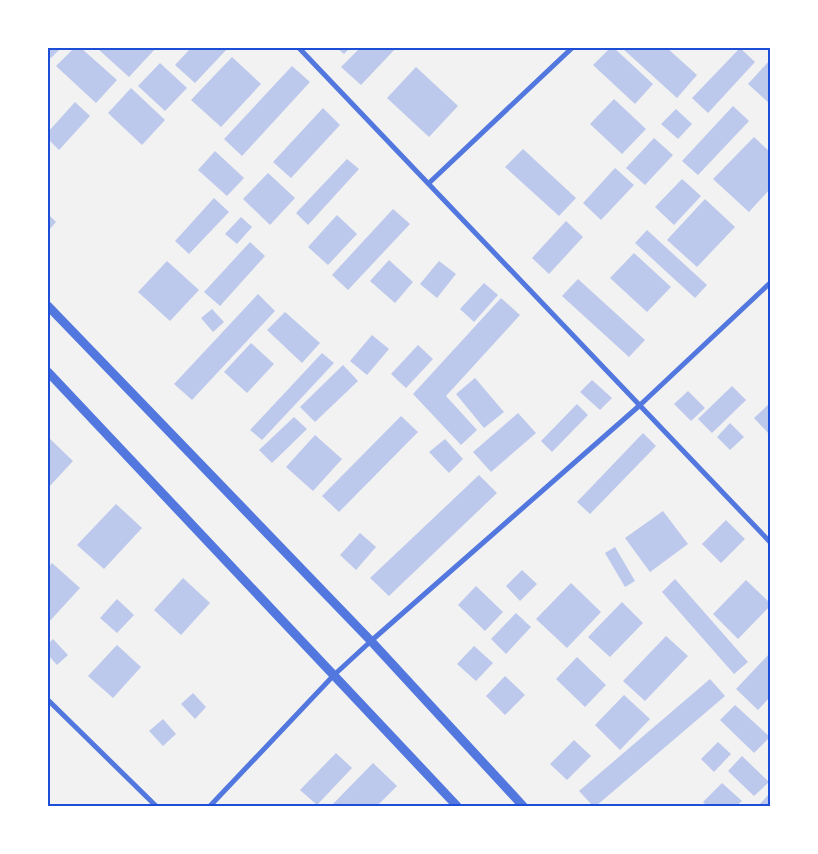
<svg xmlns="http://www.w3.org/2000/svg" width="818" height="854" font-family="Signika,sans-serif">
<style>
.building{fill:#bdc9ec}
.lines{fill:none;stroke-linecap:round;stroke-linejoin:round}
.minor{stroke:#5277de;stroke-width:5}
.tertiary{stroke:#5277de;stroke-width:9}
.neatline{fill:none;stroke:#1d4ed8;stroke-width:2}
</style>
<rect width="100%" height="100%" fill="#f2f2f2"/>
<g class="building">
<polygon points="48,48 61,48 51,58 48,56"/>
<polygon points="74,48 81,48 117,80 96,103 56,66"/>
<polygon points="99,48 156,48 129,77 98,49"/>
<polygon points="191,48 228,48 195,83 175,65"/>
<polygon points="337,48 350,48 344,54"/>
<polygon points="360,48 396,48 361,85 341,67"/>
<polygon points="610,48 614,48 653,84 635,104 593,65"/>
<polygon points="622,48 667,48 697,75 677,98"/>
<polygon points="740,48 755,62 708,113 692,98"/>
<polygon points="232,57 261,84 221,127 191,100"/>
<polygon points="770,60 770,104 748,84"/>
<polygon points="160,63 187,88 165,111 138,86"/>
<polygon points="292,66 310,82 242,156 224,139"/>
<polygon points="416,67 458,106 429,137 387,98"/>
<polygon points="131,88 165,120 142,145 108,113"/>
<polygon points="614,99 646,129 622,154 590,124"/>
<polygon points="75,102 90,116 59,150 48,139 48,132"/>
<polygon points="733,106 749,121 698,175 682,161"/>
<polygon points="323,108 340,125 291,178 273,162"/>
<polygon points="676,109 692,124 678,139 661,124"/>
<polygon points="754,137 770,152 770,189 749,212 713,179"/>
<polygon points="654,138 673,155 645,185 626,168"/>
<polygon points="523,149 576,198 559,216 505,167"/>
<polygon points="215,151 244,178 227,196 198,170"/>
<polygon points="347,159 359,169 308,225 296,213"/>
<polygon points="615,168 634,185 601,220 583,203"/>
<polygon points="268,173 295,198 270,225 243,199"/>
<polygon points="682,179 701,196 674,225 655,207"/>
<polygon points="214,198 229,212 189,254 175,241"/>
<polygon points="705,199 735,227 697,267 667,240"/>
<polygon points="393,209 410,224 348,290 332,275"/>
<polygon points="48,214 56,222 48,231"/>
<polygon points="337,215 357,234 328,265 308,247"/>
<polygon points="241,217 252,227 237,244 225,234"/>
<polygon points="566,221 583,237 549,274 532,258"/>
<polygon points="647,230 707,285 695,298 635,243"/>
<polygon points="250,242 265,256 220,306 204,292"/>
<polygon points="634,253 671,287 647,312 610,278"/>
<polygon points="389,260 413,282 395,303 370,281"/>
<polygon points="167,261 199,290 170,321 138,292"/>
<polygon points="439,261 456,274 437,298 420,284"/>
<polygon points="578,279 645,340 629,357 562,296"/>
<polygon points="484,283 498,295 474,322 460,309"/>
<polygon points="258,294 275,311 192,400 174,384"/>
<polygon points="501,298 520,315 446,396 477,430 461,445 413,394"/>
<polygon points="212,309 224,322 213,332 201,318"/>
<polygon points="285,312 320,343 302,363 267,330"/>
<polygon points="372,335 389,349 367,375 350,361"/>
<polygon points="251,343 274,364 247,393 224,372"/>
<polygon points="418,345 433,359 406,388 391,374"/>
<polygon points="322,353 334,363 262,440 250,430"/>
<polygon points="343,365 358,381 315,422 300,407"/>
<polygon points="475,378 504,412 484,428 456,394"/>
<polygon points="592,380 612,398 600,410 580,392"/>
<polygon points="732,386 746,400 712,433 698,419"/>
<polygon points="688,391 705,408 691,421 674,404"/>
<polygon points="770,403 770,435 754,418"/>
<polygon points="577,404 588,415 552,452 541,441"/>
<polygon points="518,413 536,433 491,472 473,452"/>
<polygon points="401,416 418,432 339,512 322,496"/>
<polygon points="294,417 307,429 272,463 259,450"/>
<polygon points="730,423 744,437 730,450 717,437"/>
<polygon points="643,433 656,446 590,514 577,502"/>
<polygon points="315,435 342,459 313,491 286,467"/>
<polygon points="48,437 73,461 48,488"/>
<polygon points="445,439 463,459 449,473 429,452"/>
<polygon points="479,475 497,493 389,596 370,578"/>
<polygon points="116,504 142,528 104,569 77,545"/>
<polygon points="663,511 688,544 650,572 625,538"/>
<polygon points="726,520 745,539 721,563 702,544"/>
<polygon points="360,533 376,547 356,570 340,555"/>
<polygon points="615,547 635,581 625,587 605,553"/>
<polygon points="52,563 80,588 48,623 48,568"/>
<polygon points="522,570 537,584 520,601 506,586"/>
<polygon points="183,578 210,603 181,635 154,610"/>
<polygon points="675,579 748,662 734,674 662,592"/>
<polygon points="746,580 770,603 770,606 738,639 713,614"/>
<polygon points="571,583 601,612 567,648 536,619"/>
<polygon points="476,586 503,612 485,631 458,605"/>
<polygon points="117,599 134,615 117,633 100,618"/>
<polygon points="622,602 643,623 610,657 588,637"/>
<polygon points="516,613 531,627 506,654 491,639"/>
<polygon points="666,636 688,656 645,701 623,681"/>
<polygon points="53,639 68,655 57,665 48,655 48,644"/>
<polygon points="117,645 141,667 113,698 88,676"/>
<polygon points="474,646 493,663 476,681 457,664"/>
<polygon points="770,653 770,697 758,710 736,689"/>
<polygon points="577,657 606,685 585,707 556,679"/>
<polygon points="505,676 525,695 505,715 486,696"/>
<polygon points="710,679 725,696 596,806 593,806 579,791"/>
<polygon points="193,693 206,707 195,719 181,704"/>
<polygon points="624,695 650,719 620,750 595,725"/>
<polygon points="735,705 770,737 754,753 720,720"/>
<polygon points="163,719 176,734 163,746 149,731"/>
<polygon points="574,740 591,756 567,780 550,764"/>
<polygon points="718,742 731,754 714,772 701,759"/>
<polygon points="336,753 352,768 317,805 300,790"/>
<polygon points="742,756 769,782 754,796 728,771"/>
<polygon points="373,763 397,786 377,806 331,806"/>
<polygon points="722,783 742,801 736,806 707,806 703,802"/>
<polygon points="770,793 770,806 758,806"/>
</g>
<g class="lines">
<g class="minor">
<polyline points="299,48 770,542"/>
<polyline points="429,183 572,48"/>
<polyline points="48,700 156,806"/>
<polyline points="210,806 334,675 371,641 639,406 770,283"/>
</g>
<g class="tertiary">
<polyline points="48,306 371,641 523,806"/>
<polyline points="48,372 457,806"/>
</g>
</g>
<rect width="818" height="854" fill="none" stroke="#ffffff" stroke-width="98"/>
<rect x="49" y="49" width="720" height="756" class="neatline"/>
</svg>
